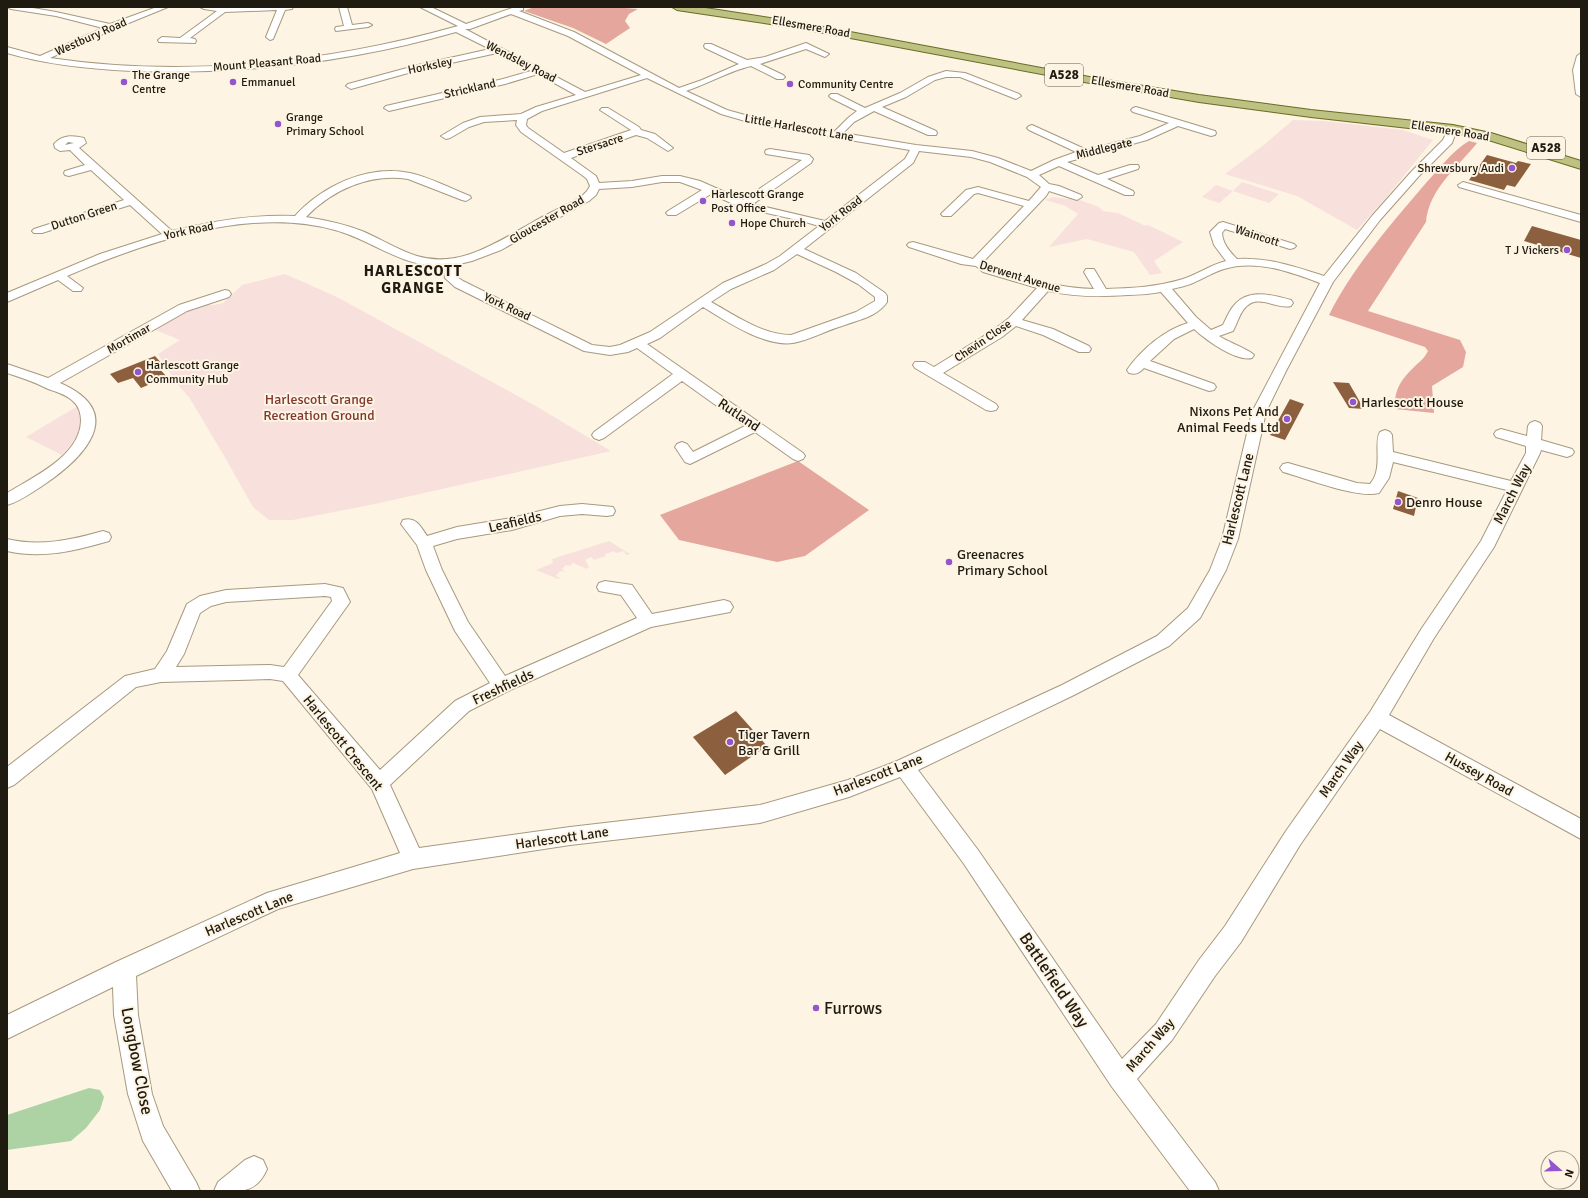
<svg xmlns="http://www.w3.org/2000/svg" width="1588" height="1198" font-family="Signika,sans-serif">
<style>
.green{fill:#f8e0dd}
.forest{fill:#e4a69d}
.water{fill:#add3a5}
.building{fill:#8c5f3e}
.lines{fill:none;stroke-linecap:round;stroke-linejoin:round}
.minor-casing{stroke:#a7997e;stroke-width:2}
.major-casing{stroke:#696c23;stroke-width:2}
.minor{fill:#fff;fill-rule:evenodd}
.major{fill:#bdc181;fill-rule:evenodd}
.poi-dot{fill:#9255cc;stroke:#fdf4e3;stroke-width:1.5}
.labels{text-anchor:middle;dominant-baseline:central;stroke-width:4;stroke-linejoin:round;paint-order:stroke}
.far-street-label{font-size:12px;fill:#201b10;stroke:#fdf4e3}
.far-poi-label{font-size:12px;fill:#201b10;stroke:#fdf4e3;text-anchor:start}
.shield{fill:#fdf4e3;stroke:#625c4f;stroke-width:1}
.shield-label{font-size:13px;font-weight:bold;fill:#201b10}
.park-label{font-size:14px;fill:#82372f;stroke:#fdf4e3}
.poi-label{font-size:14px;fill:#201b10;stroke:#fdf4e3;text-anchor:start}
.street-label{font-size:14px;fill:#201b10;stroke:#fdf4e3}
.far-district-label{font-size:15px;font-weight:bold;letter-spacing:1px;fill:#201b10;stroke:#fdf4e3}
.near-street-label{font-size:17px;fill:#201b10;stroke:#fdf4e3}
.near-poi-label{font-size:17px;fill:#201b10;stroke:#fdf4e3;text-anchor:start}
</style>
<rect width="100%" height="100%" fill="#fdf4e3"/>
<g class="green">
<polygon points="1293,120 1324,121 1403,130 1433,140 1385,199 1357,230 1297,196 1225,174 1265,144"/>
<polygon points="1242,182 1279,194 1269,203 1233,191 1219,203 1202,197 1216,185 1233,191"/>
<polygon points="1053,197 1068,199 1074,198 1099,207 1103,211 1118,213 1146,226 1148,225 1183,242 1154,261 1162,273 1150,275 1134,252 1087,239 1049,247 1078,214 1066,206 1045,200"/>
<polygon points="285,274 337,297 534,405 611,451 375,504 293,520 269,520 253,507 223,454 189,397 177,384 158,354 180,340 153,329 195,305 214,305 223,303 242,285"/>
<path d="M76,407C90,423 73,442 62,455L26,437Z"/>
<polygon points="609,541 630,554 626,555 624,551 616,553 614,551 605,554 606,556 594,560 591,557 585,560 589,567 587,569 573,563 570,566 566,565 562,569 565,572 560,571 556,576 560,578 558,579 536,570 553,563 552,559"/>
</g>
<g class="forest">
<polygon points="534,7 612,7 638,9 629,14 625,21 630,28 606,44 573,28 524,11"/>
<path d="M1469,141L1477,143C1457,168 1429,189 1426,222L1368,311L1460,340L1466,352L1463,367L1432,386L1434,413L1395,409C1394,388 1402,379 1416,365C1421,361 1425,357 1428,351L1425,347L1329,315C1353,267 1391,224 1426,183C1440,168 1452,151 1469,141Z"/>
<polygon points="798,461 869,510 805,556 777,562 679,540 660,515"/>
</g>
<polygon class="water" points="89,1088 100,1090 104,1097 100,1110 86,1128 71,1141 7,1150 7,1115"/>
<g class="building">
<polygon points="1487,155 1516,163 1518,161 1531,164 1515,187 1507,185 1504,190 1469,180"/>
<polygon points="1532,226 1581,240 1581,258 1524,241"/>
<polygon points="155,356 163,365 158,367 167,377 141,388 133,378 118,383 110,374"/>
<polygon points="1333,382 1349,383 1364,409 1349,408"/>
<polygon points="1290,399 1304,404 1285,440 1270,435"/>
<polygon points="1398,491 1418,498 1414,516 1393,509"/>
<polygon points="736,711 767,746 725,775 693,737"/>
</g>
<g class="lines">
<g class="minor-casing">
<g id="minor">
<path d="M7,7H27L56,12L110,24L157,7H168L114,29L50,58C186,78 326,63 458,26L420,7H431L466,24L515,7H523V10L519,11L574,32L679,88L702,80L739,64L705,48L704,46L705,44H711L747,60L765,57L806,43L829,54L825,57L806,49L760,64L783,75L785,77L783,79H777L751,66C729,71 708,84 686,91L727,110L763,120L834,132L848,118L857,111L831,98L829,96L831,94H837L865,108L900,93L928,77L946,71L965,73L1019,94L1021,96L1016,99L960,77H946L935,80L906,97L882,107L936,131L937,133L936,135H928L874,111L854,122L843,133L916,145L972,151L998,158L1031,171L1054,160L1076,152L1029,130L1027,128L1029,126L1032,125L1087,150L1140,136L1169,123L1133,112L1131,110L1133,108L1136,107L1215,131L1216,133L1215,135L1211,136L1178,126L1147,140L1067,162L1098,175L1130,165H1138L1139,167L1138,169L1107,179L1133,191L1134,193L1133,195H1125L1059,166L1039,175L1049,184L1059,186L1081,195L1082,197L1077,200L1049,191L1046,196L985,260V262L991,266C1027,278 1055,288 1094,289L1084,272L1086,269H1094L1106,289C1132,288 1157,287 1183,279C1198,274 1210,265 1226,261L1214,245L1210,232L1219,223L1223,222L1294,244L1296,246L1294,248L1290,249L1225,229L1222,233C1223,244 1229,251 1237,259C1268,257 1296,267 1324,276L1372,216L1411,172L1443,140L1449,127H1455L1457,129L1452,143L1419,176L1380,220L1333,282L1286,371L1266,412L1238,539L1226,570L1200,618L1169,646L1074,695L918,770L978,850L1122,1059L1156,1024L1199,960L1225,926L1286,831L1370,712L1422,628L1481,541L1507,490L1393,462L1389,478L1379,493C1357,499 1306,478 1283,472L1280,468L1283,464L1288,463L1357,483L1370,484C1384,468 1373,442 1380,432L1385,430L1390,432L1392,435L1393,452L1511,481L1526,453V446L1496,437L1494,434L1496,431L1501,429L1527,436L1528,426L1530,423L1535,421L1540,423L1542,426L1541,440L1572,449L1574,452L1572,455L1567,457L1541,450L1540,453L1494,547L1434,638L1389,715L1581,819V839L1380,729L1300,845L1241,942L1215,976L1172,1040L1137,1079L1215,1182L1219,1191H1190L1112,1087L964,864L900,777L849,797L760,823L570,845L413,869L278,909L136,976L138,1015L152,1094L163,1126L196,1182L200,1191H172L143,1141L128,1094L114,1015L113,987L7,1039V1015L116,962L267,893L400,853L372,789L283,681L270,679L161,682L136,687L14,785L7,788V767L125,676L155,669L167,651L187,604L200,596L226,590L325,584L343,588L350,602L298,675L380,770L455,701L490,683L455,631L426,570L417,545L401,524L403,520C416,516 421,527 427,536L457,527L512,518L560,506L582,504L613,507L615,511L613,515L607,516L582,514L560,516L512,530L457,539L433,546L442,570L468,622L505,676L637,618L621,595L599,591L597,587L599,583L605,581L632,585L652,614L724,600L730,602L733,607L730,612L651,627L508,691L469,711L390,785L419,848L570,827L760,805L848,780L897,761L1062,685L1157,636L1188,608L1210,570L1222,539L1252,412L1320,283C1290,272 1256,259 1224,269C1213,272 1203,279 1193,283C1186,286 1179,287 1172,289L1196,317L1211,330L1223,325C1225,321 1227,316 1230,311C1244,287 1269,294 1291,300L1293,303L1291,306C1275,310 1258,292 1244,309C1239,315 1237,324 1233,331L1219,336C1226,341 1250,350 1254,355L1252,358C1236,362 1206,340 1194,329L1174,339L1150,361L1214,384L1216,387L1214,390L1209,391L1144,368C1139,373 1136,375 1129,373L1127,370C1141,350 1164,330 1188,323L1161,292C1150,294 1139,295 1128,295C1100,297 1075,297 1048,291L1022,320L1053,329L1089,346L1091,349L1089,352H1079L1043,335L1016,326L1002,337L943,373L996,404L998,407L996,410L991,411L986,410L915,368L913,365L915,362H925L934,367L992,331L1009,318L1037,288L983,272L976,266L961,264L909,247L907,245L909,243L913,242L973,259L1024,206L978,193L974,194L951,216H943L941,214L943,212L966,190L978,187L1029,201L1041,187L1027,177L990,162L971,157L919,151L913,163L804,249L856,273L885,293L887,296V302C877,317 858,320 842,326C825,331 810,340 793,343C764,347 726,321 703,307L660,338L647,344L803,453L805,456L803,459L798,461L793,459L755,432L690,464L685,462L675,447L677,444L682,442L687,444L693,452L745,426L682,381L604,438L599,440L594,438L592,435L594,432L673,374L637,348L628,352L610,355L584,351L455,287L445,278L443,266C403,268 372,240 335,230C250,206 146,242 67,276L83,288L81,291H73L58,280L7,302V293L100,254L162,234L130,205L42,233H34L32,231L34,229L124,200L91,170L69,176L65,175L64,173L65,171L85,165L70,150L60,151L55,148L54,144C62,135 72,135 84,138L86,143L79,148L172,231C213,221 253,214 295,216C322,186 368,164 410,173C431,178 450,188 470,196L471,198L466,201L462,200L408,179C370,173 332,190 306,217C325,220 344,224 362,231C381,239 398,250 417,256C459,269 498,242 533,222C549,213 565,206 581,197L587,191L590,186L587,179L582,175L521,132L516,125L517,120L484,122L469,127L450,138L446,139L441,136L463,123L480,117L521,114L536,107L576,95L538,74L505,84L389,111L384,108L386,106L503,79L531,71L497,53L419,70L351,89L346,86L348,84L418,65L490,49L456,32C351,62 243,75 133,71C90,69 48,65 7,53V47L40,56L103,28L56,16L11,9ZM511,14L568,36L641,75L585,92L465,29H470ZM647,78L721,114L759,125L910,150L905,159L825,221L753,204L811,163L813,159L809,155L770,149L766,150L765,152L766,154L802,160L743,200L700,181L680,176H662L632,181L599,183L596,176L571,158L636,135L647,138L668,151L673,148L655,134L641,130L639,127L608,108H602L600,110L631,130L564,153L528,128L526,125L527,119L542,111ZM68,142L74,143L65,145ZM662,182H680L702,190L668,211L666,213L668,215H676L711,194L740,207L802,221L819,226L780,256L766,264L723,283L650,332L620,345L610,347L592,345L463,281L457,277L455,265L472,261L501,250L589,201L596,195L599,189L632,187ZM797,254L836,272L858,284L875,297V301L856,312L791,335C762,335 735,315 711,302L731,289L774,270ZM325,596L331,597L332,601L284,667L270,665L176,667L184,654L200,613L211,606L226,602Z"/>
<polygon points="200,7 293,7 292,9 285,10 273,39 270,40 266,37 277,10 225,12 190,38 195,39 196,41 195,43 159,42 158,40 162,37 180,38 217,11 204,9"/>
<polygon points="339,7 347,7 352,25 368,23 372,25 368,27 336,31 335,29 336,27 344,26"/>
<polygon points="1581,53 1581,97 1576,94 1573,70 1577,56"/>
<polygon points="1463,182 1581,215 1581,222 1459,187 1458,185"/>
<path d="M225,290L229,291L231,294L229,297L187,311L60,383C129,413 83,459 42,486C31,493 19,502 7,505V493C33,477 80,456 81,421C81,414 79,407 74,402C65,393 54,392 44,387C32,381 19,377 7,373V364L48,378L179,305Z"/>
<path d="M103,531L109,533L111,537L109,541C75,551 42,559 7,551V539C40,547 71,540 103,531Z"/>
<path d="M254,1156L263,1160L267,1169C256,1195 238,1191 214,1191L218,1182L245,1160Z"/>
</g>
</g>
<g class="major-casing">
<polygon id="major" points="672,7 699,7 797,22 1095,78 1199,95 1311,110 1453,125 1491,133 1581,161 1581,169 1482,138 1453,133 1311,117 1199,102 1095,84 797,28 677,10"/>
</g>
<use href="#minor" class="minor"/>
<use href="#major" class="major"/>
</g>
<g class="poi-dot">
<circle cx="124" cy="82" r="4"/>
<circle cx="233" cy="82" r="4"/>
<circle cx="790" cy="84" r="4"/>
<circle cx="278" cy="124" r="4"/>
<circle cx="1512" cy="168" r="4"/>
<circle cx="703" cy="201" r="4"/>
<circle cx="732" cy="223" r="4"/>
<circle cx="1567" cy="250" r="4"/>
<circle cx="138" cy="372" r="4"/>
<circle cx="1353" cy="402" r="4"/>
<circle cx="1287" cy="419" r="4"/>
<circle cx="1398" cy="502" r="4"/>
<circle cx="949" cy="562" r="4"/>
<circle cx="730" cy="742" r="4"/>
<circle cx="816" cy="1008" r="4"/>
</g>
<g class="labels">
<g class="far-street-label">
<text transform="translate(811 27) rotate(10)">Ellesmere Road</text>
<text transform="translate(91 37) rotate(-24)">Westbury Road</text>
<text transform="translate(521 62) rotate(27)">Wendsley Road</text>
<text transform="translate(267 63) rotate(-5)">Mount Pleasant Road</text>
<text transform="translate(430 66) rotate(-12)">Horksley</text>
<text transform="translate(1130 87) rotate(10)">Ellesmere Road</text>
<text transform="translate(470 89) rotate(-13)">Strickland</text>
<text transform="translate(799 128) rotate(10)">Little Harlescott Lane</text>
<text transform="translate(1450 131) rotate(9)">Ellesmere Road</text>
<text transform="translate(600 145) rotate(-18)">Stersacre</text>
<text transform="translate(1104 149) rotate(-14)">Middlegate</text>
<text transform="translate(841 214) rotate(-38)">York Road</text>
<text transform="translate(84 216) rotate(-18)">Dutton Green</text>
<text transform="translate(547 220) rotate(-30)">Gloucester Road</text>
<text transform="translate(189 231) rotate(-12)">York Road</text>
<text transform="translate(1257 236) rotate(18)">Waincott</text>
<text transform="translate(1020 277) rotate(17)">Derwent Avenue</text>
<text transform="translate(507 307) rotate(25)">York Road</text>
<text transform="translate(129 339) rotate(-30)">Mortimar</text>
<text transform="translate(983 341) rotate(-34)">Chevin Close</text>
</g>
<g class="far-poi-label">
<text x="132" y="75">The Grange<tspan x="132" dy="14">Centre</tspan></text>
<text x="241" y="82">Emmanuel</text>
<text x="798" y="84">Community Centre</text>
<text x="286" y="117">Grange<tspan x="286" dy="14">Primary School</tspan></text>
<text x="1504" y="168" text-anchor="end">Shrewsbury Audi</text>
<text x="711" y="194">Harlescott Grange<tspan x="711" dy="14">Post Office</tspan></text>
<text x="740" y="223">Hope Church</text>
<text x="1559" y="250" text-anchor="end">T J Vickers</text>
<text x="146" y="365">Harlescott Grange<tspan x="146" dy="14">Community Hub</tspan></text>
</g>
<g class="shield">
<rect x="1045" y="64" width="38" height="22" rx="3"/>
<rect x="1527" y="137" width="38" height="22" rx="3"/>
</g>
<g class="shield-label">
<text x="1064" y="75">A528</text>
<text x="1546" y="148">A528</text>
</g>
<g class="park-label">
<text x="319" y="399">Harlescott Grange<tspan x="319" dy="16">Recreation Ground</tspan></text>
</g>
<g class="poi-label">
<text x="1361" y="402">Harlescott House</text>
<text x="1279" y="411" text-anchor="end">Nixons Pet And<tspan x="1279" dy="16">Animal Feeds Ltd</tspan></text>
<text x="1406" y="502">Denro House</text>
<text x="957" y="554">Greenacres<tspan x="957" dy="16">Primary School</tspan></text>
<text x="738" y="734">Tiger Tavern<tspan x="738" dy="16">Bar &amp; Grill</tspan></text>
</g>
<g class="street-label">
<text transform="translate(739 415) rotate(34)">Rutland</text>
<text transform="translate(1512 494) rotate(-63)">March Way</text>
<text transform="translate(1238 499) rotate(-76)">Harlescott Lane</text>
<text transform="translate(515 522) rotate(-13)">Leafields</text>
<text transform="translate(503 687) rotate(-25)">Freshfields</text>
<text transform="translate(343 743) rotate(51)">Harlescott Crescent</text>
<text transform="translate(1341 769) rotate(-55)">March Way</text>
<text transform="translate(1479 774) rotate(29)">Hussey Road</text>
<text transform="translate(878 775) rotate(-21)">Harlescott Lane</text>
<text transform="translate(562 838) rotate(-8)">Harlescott Lane</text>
<text transform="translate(249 914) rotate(-23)">Harlescott Lane</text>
<text transform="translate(1150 1045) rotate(-49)">March Way</text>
</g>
<g class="far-district-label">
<text x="413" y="271">HARLESCOTT<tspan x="413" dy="17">GRANGE</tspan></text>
</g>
<g class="near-street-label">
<text transform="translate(1054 980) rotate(56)">Battlefield Way</text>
<text transform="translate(137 1061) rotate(79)">Longbow Close</text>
</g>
<g class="near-poi-label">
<text x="824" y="1008">Furrows</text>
</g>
</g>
<rect width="1588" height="1198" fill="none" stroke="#201b10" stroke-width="16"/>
<g transform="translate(1560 1170) rotate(110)"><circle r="19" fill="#fdf4e3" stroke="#a59d8f"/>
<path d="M0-3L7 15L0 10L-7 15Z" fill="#9255cc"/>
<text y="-6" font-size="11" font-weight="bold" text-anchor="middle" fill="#201b10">N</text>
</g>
</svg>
